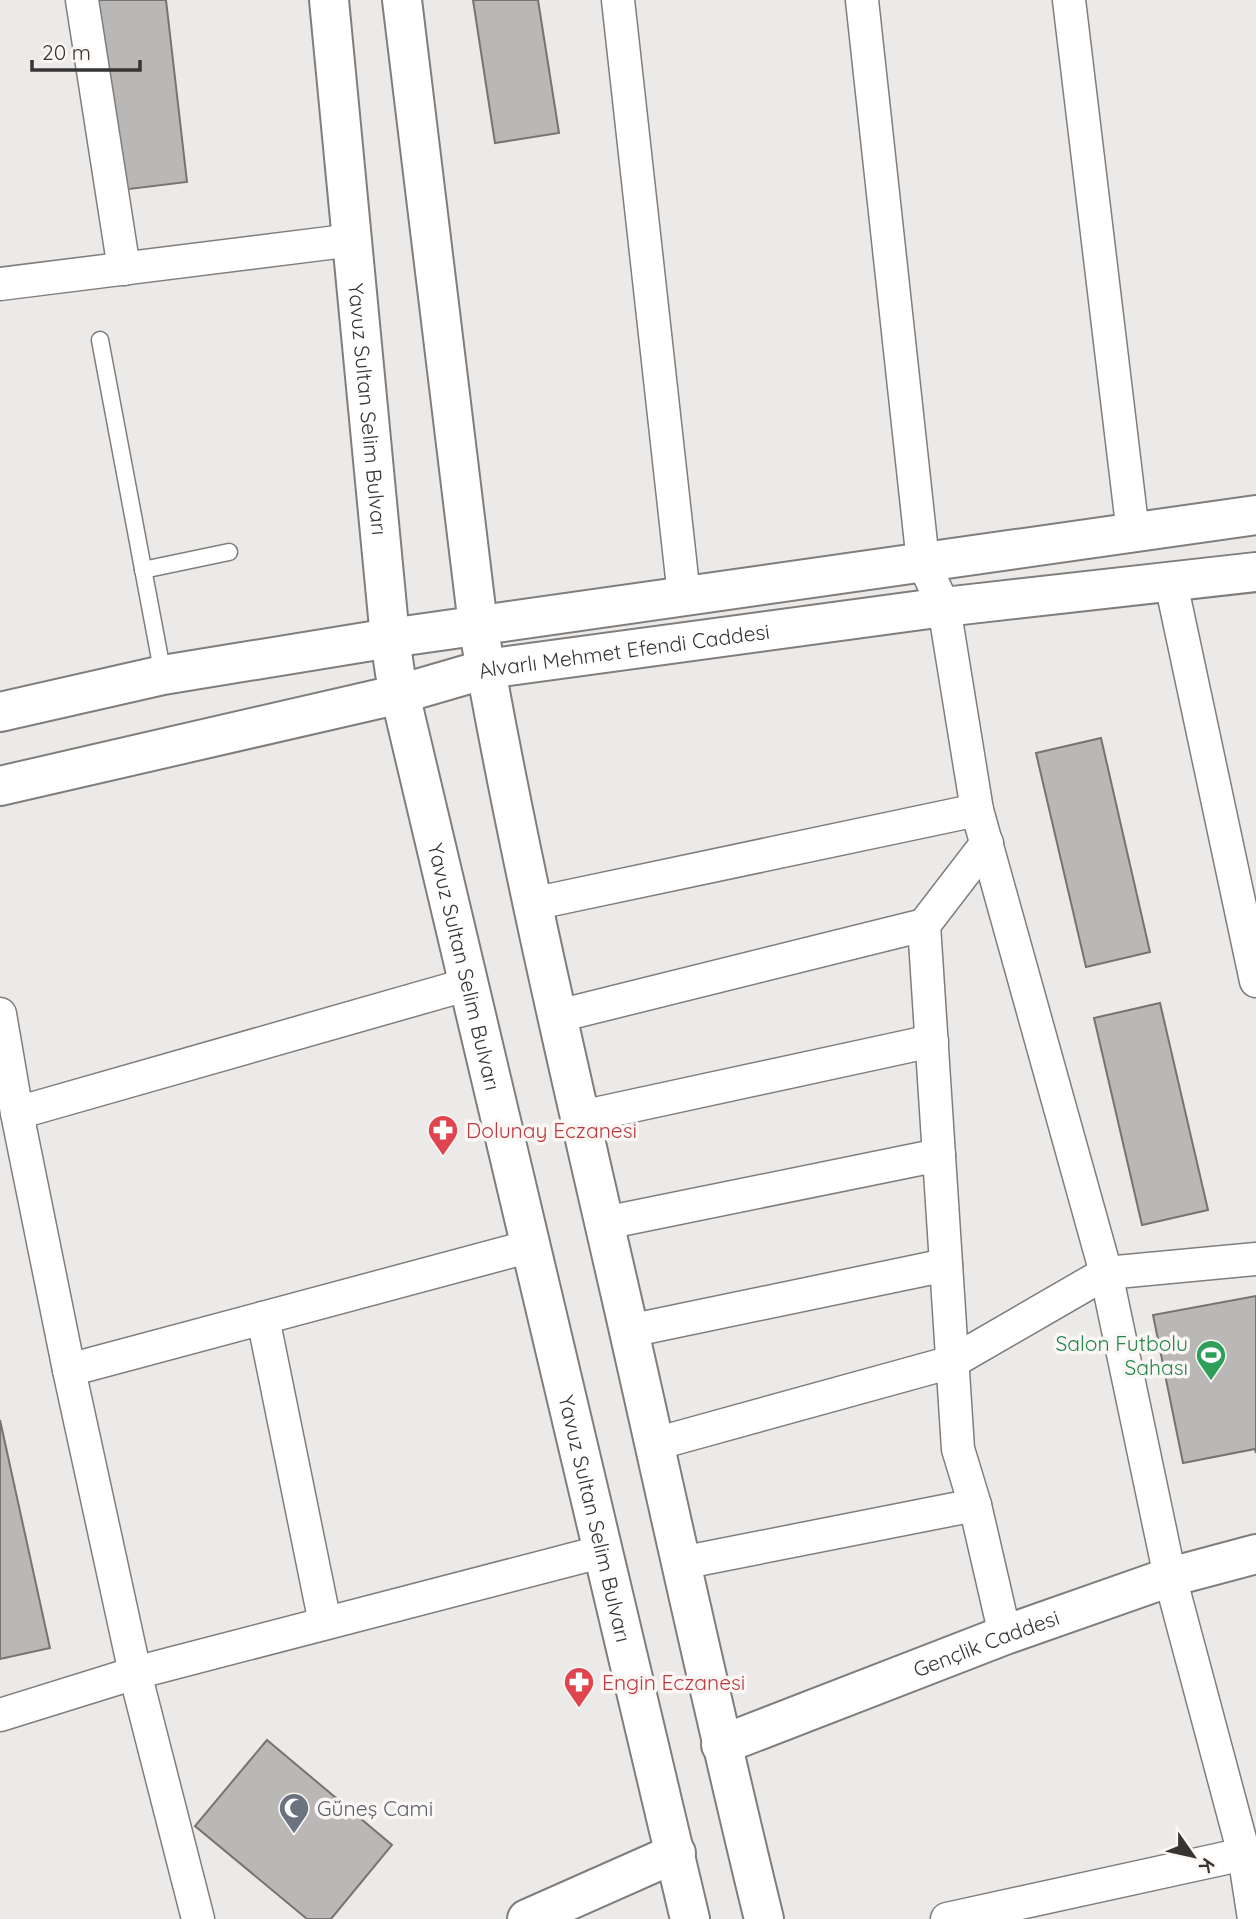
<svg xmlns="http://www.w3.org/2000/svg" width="1256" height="1919" font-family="Quicksand,sans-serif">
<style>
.building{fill:#bab8b6;stroke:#767472;stroke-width:2}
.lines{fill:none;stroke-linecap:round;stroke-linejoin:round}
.lane-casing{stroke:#807e7c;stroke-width:19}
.street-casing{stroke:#807e7c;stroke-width:35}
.secondary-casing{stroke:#807e7c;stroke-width:42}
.lane{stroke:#fff;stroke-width:16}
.street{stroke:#fff;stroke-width:32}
.secondary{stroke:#fff;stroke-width:38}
.labels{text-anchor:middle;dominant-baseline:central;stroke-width:7;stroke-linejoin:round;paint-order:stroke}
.street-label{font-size:21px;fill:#363534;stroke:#faf7f5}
.health-label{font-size:21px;fill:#be3a42;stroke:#faf7f5;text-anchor:start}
.leisure-label{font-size:21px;fill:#27864d;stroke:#faf7f5;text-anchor:end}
.worship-label{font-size:21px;fill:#5b616d;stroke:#faf7f5;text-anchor:start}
</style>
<rect width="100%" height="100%" fill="#eceae8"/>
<g class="building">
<polygon points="98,0 166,0 187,182 121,190"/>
<polygon points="473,0 538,0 559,133 495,143"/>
<polygon points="1101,738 1150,952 1086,967 1036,753"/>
<polygon points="1160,1003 1208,1210 1142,1225 1094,1018"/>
<polygon points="1256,1296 1256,1453 1255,1449 1183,1463 1153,1315"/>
<polygon points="0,1420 50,1648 0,1659"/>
<polygon points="267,1740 392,1845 331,1919 307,1919 195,1826"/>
</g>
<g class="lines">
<g class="lane-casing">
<g id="lane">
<polyline points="100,340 163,675"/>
<polyline points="143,570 229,552"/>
</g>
</g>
<g class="street-casing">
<g id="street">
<polyline points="82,0 124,269"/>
<polyline points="618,0 684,596"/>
<polyline points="862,0 923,562 944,607 977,810 1106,1273 1170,1577 1244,1854 1254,1919"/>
<polyline points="1069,0 1133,533"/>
<polyline points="0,284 353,240"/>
<polyline points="1171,583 1256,981"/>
<polyline points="987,843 924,925 958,1449 975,1505 1005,1635"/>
<polyline points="532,904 977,810"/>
<polyline points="0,1014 17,1113 69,1370 135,1673 198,1919"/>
<polyline points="558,1016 924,925"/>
<polyline points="17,1113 469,984"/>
<polyline points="581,1117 932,1041"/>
<polyline points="605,1223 939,1155"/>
<polyline points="263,1318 325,1623"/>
<polyline points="629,1331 946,1265"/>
<polyline points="69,1370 531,1246"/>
<polyline points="655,1444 952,1362 1106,1273 1256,1259"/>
<polyline points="681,1563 975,1505"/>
<polyline points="0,1715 135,1673 604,1551"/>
<polyline points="947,1919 1244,1854"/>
</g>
</g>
<g class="secondary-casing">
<g id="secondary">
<path id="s1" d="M329,0L390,638L395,673L690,1919"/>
<path d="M402,0L478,625C518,855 572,1082 624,1309C670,1512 714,1716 764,1919"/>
<polyline points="0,712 163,675 390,638 1256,515"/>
<path id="s2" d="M0,786L400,694L486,669L944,607L1256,572"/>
<path id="s3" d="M721,1745L1005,1635L1170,1577L1256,1554"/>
<polyline points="527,1919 676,1853"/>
</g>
</g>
<use href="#lane" class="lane"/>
<use href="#street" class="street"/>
<use href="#secondary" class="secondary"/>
</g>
<defs>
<g id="pharmacy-pin" transform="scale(1.575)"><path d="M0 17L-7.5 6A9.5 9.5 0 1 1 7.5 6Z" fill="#e0444e" stroke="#faf7f5"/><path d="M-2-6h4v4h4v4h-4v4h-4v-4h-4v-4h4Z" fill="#fff"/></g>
<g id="stadium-pin" transform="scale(1.575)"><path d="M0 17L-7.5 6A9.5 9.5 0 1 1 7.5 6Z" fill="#2e9e5b" stroke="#faf7f5"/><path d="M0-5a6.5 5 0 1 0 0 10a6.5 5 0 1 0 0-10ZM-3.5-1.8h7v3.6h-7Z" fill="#fff"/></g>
<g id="mosque-pin" transform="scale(1.575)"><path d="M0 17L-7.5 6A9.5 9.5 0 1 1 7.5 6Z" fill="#6b7280" stroke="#faf7f5"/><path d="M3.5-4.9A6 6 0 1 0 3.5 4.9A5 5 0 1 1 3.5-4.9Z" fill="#fff"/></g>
</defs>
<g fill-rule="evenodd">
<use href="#pharmacy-pin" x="443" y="1130"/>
<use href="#stadium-pin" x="1211" y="1355"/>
<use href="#pharmacy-pin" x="579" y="1682"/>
<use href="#mosque-pin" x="294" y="1808"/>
</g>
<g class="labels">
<g class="street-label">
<text stroke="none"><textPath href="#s1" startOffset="411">Yavuz Sultan Selim Bulvarı</textPath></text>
<text stroke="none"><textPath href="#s2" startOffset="639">Alvarlı Mehmet Efendi Caddesi</textPath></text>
<text stroke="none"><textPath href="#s1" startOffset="978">Yavuz Sultan Selim Bulvarı</textPath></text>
<text stroke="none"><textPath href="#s1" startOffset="1545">Yavuz Sultan Selim Bulvarı</textPath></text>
<text stroke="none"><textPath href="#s3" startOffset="284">Gençlik Caddesi</textPath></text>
</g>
<g class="health-label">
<text x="466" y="1130">Dolunay Eczanesi</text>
<text x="602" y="1682">Engin Eczanesi</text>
</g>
<g class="leisure-label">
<text x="1188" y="1343">Salon Futbolu<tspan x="1188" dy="24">Sahası</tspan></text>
</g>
<g class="worship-label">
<text x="317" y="1808">Güneş Cami</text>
</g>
</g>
<g transform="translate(1193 1856) rotate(124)" stroke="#faf7f5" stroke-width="5" paint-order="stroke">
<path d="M0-5L12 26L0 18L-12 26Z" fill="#363534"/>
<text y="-10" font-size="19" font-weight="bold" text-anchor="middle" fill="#363534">K</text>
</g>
<path d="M32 60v10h108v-10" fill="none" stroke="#363534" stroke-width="3.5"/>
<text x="42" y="60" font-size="21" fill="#363534" stroke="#faf7f5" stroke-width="5" paint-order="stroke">20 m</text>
</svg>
